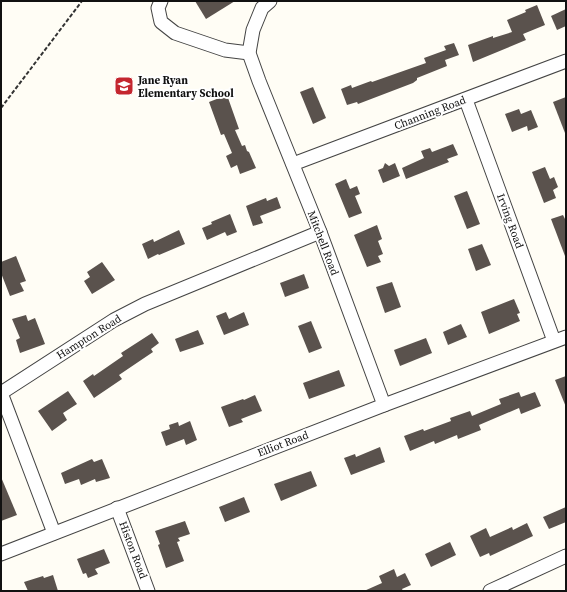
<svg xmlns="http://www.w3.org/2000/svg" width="567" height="592" font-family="'Source Serif 4',serif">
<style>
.building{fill:#5a524d}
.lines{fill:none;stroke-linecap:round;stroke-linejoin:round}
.minor-casing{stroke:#444;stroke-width:15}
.path{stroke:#333;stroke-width:2;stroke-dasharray:4 2;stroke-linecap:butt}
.minor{stroke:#fff;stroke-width:13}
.labels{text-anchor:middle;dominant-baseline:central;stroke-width:4;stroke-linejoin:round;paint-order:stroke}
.poi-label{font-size:11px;font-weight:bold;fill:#111;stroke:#fff;text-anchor:start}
.street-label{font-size:11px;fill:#111;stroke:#fff}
</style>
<rect width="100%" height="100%" fill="#fffdf5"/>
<g class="building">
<polygon points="195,1 235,1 206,19"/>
<polygon points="537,5 545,25 523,34 526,40 473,62 468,45 493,36 493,38 512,32 507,20 526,12 525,10"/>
<polygon points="566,9 566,26 557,30 551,16"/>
<polygon points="454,43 459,55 445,60 447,66 417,78 417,80 413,83 358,104 357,102 347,105 341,89 351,85 352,88 371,81 372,82 426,63 424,58 446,50 444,46"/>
<polygon points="313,87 326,118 313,124 300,92"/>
<polygon points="227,95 239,129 235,130 242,146 245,145 247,151 249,152 256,168 240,174 237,165 231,168 226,156 232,153 224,134 221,135 209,102"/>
<polygon points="566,97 566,133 565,133 553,102"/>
<polygon points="519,109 521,114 531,110 538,127 528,131 527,126 512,132 505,114"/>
<polygon points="453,144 458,155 447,159 449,162 406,179 402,168 424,158 421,151 430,148 432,152"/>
<polygon points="385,163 389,166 395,163 400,176 383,183 378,170 383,168"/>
<polygon points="545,167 550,179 554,177 558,187 553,190 556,198 544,203 532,172"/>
<polygon points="346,179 350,189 357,186 360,194 355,196 362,213 349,218 335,184"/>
<polygon points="467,191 480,224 467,229 454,196"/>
<polygon points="277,197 281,208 260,216 263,223 253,226 246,206 266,198 267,201"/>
<polygon points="230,214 237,232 227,236 225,232 207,240 202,228 212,224 211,222"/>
<polygon points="563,215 566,221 565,256 551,219"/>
<polygon points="377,225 382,239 378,241 383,254 378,256 381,262 367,267 354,235"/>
<polygon points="179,230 185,244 159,255 158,254 148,259 142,244 153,239 154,242"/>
<polygon points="482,244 491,265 476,271 468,249"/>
<polygon points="16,256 26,281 20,283 24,291 10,296 1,273 1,262"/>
<polygon points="102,262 115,280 92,294 84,281 90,277 87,272"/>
<polygon points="304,274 309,288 285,297 280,283"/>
<polygon points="392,282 401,307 385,313 376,287"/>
<polygon points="514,299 520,313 517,314 520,321 489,334 481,312"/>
<polygon points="226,312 229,319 244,312 249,325 224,335 216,316"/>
<polygon points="26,315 28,321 35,318 45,344 20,353 16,340 20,338 12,319"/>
<polygon points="311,321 322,348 309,353 298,326"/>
<polygon points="461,324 467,337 448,345 443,332"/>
<polygon points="198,330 204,344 180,352 175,339"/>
<polygon points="152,333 159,343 151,349 153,352 119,375 122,379 94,398 83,381 93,374 94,376 123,356 121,353"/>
<polygon points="426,338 432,353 400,366 394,350"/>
<polygon points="339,370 345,386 309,399 303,383"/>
<polygon points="566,376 566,407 555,380"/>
<polygon points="68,391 77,404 63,413 67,420 52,431 38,411"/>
<polygon points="519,392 521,397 535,392 541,406 521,414 519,408 479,425 481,430 458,439 457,435 435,444 434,441 410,451 404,436 423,429 424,431 451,421 450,418 470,411 472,416 501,404 499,399"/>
<polygon points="255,395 262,411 241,419 243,422 229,427 221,407 243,399 244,400"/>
<polygon points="190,421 197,440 186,445 184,439 166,446 161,432 170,429 169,425 178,422 179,426"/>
<polygon points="380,447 385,462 351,475 344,458 355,454 356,457"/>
<polygon points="92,459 94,462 102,459 110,478 96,482 95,479 81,485 79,479 65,484 61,473"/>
<polygon points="311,471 317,486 281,501 274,484"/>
<polygon points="1,477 17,515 1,521"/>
<polygon points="244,497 250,512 225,522 219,507"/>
<polygon points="566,507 566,522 549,529 543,517"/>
<polygon points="185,521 190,534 178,538 180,541 177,542 184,561 166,568 158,545 160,544 155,531"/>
<polygon points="527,523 533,536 490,556 489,553 480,557 470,536 486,528 490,537 512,527 513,530"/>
<polygon points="450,542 456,555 431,567 425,554"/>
<polygon points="104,549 110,563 95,569 98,574 88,578 86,573 83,574 77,559"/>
<polygon points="394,569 397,577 405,573 411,585 402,589 403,591 364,591 382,583 379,576"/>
<polygon points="53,575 58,591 28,591 24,582 43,576 44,578"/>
</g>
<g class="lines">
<g class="minor-casing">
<g id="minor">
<polyline points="161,1 158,8 161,22 175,33 225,50 249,53"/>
<polyline points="270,1 262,8 253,30 249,53 259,81 320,232 384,405"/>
<polyline points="466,100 554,341"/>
<polyline points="293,164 566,61"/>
<polyline points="1,393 114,320 145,304 320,232"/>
<polyline points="1,393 54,533"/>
<polyline points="117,508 148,591"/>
<polyline points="1,554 384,405 566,337"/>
<polyline points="490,591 566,556"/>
</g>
</g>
<polyline class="path" points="1,108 82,1"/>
<use href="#minor" class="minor"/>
</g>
<defs>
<g id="school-square" transform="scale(1)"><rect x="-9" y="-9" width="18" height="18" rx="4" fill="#c4262e" stroke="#fff"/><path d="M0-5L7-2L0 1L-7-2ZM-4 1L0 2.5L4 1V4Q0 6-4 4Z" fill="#fff"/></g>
</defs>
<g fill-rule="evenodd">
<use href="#school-square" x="124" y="86"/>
</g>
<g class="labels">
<g class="poi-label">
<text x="138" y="80">Jane Ryan<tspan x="138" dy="13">Elementary School</tspan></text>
</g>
<g class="street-label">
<text transform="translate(430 113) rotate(-21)">Channing Road</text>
<text transform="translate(510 221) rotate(70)">Irving Road</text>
<text transform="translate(323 243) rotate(69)">Mitchell Road</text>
<text transform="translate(89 337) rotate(-32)">Hampton Road</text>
<text transform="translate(283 444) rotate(-21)">Elliot Road</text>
<text transform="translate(133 550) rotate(69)">Histon Road</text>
</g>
</g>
<rect width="567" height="592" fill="none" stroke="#111111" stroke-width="4"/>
</svg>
